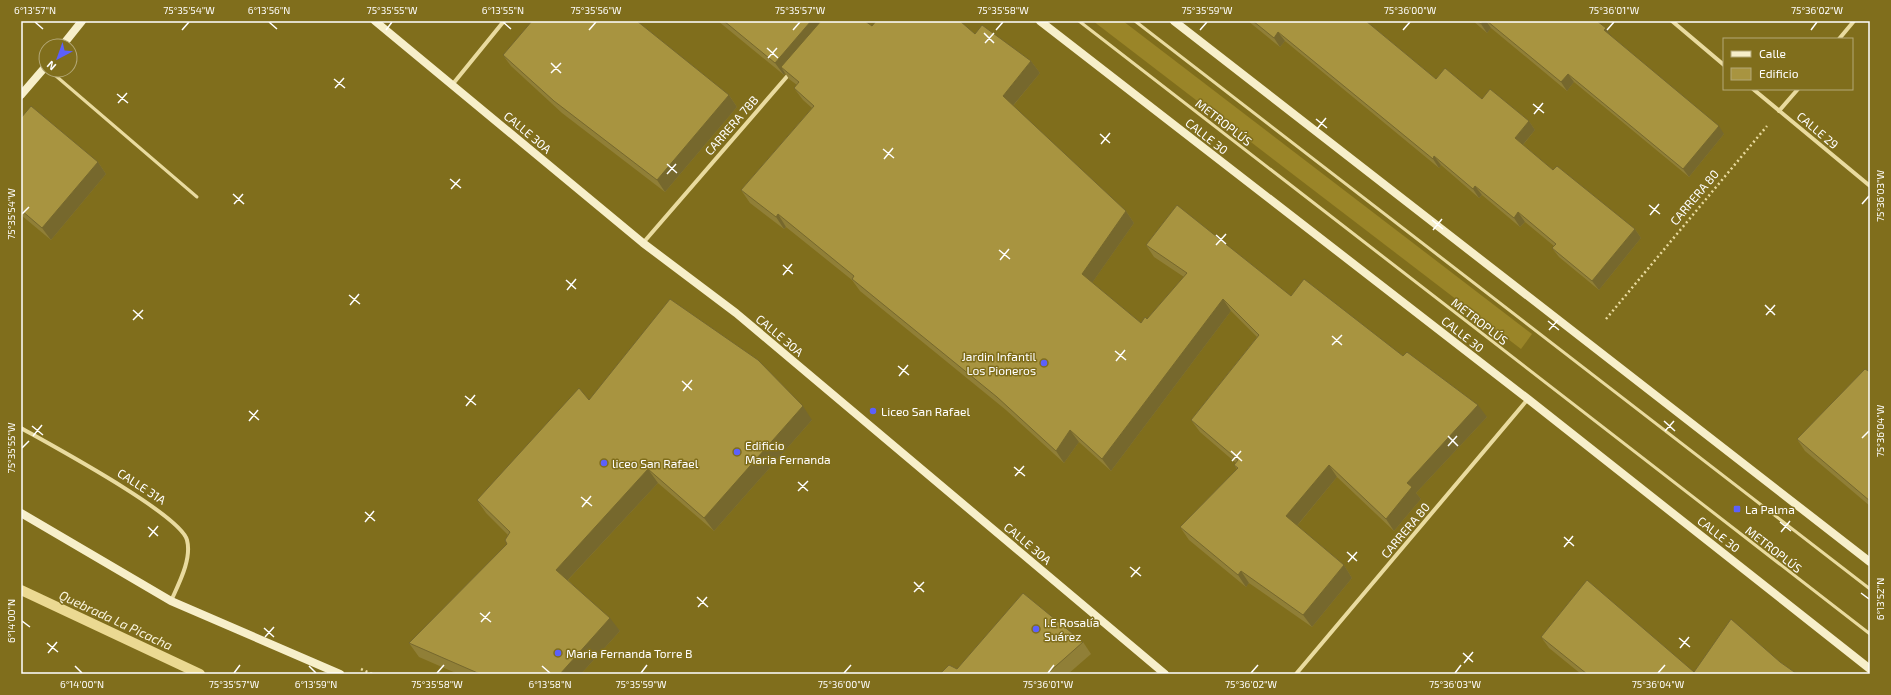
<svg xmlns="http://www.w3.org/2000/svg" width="1891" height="695" font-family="'Exo 2',sans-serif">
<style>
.grass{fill:#9a8528}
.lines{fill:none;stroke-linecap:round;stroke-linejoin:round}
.stream{stroke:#ebd992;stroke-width:10}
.path{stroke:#e9db9f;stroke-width:2.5;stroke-dasharray:2 3;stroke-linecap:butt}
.lane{stroke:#e9db9f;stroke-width:3}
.street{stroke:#e9db9f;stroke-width:4}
.secondary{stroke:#f7efca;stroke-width:8}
.wall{fill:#907f37}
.shaded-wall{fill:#76682d}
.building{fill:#a89440;stroke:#76682d}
.ticks{fill:none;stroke:#fff;stroke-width:1.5}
.poi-dot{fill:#5c60fa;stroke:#806e1c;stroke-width:1.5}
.labels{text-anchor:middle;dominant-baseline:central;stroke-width:3;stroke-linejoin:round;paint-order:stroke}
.street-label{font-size:12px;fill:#fff;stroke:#806e1c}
.poi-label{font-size:12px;fill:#fff;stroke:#806e1c;text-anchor:start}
.water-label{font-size:13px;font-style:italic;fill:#f9f4dd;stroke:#806e1c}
.neatline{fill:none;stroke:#fff;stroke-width:1.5}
.ticks-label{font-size:10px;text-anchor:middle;fill:#fff}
</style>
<rect width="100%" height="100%" fill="#806e1c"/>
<polygon class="grass" points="1093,21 1123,21 1532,334 1521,349"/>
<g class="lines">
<polyline class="stream" points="21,590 200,674"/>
<g class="path">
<polyline points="1606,319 1767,126"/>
<polyline points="361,669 372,674"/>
</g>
<g class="lane">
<polyline points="1079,21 1870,634"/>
<polyline points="1135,21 1870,589"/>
<polyline points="49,70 197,197"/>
</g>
<g class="street">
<polyline points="1672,21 1724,65"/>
<polyline points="1839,39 1854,21"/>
<polyline points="452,85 504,21"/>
<polyline points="1753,89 1870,186"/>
<polyline points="1779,111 1798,89"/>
<polyline points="643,243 790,73"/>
<path d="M21,428C49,444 180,514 187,540C192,559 179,583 171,601"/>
<polyline points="1296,674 1528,399"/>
</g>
<g class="secondary">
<polyline points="375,21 643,243 736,313 1165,674"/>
<polyline points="1040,21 1528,399 1870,669"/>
<polyline points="1174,21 1870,562"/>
<polyline points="62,46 82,21"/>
<polyline points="21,95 46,66"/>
<polyline points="21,513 171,601 340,674"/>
</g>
</g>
<g class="wall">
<polygon points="718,21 865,21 872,26 975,34 1031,61 1040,73 1013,106 1126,211 1134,223 1092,283 1141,323 1147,319 1184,277 1154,257 1146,245 1291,296 1403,356 1487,417 1416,493 1421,499 1394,531 1337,477 1297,526 1344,565 1352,578 1312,627 1249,583 1246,587 1189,540 1180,527 1237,469 1234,465 1236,463 1200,432 1191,420 1257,337 1231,311 1111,471 1079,442 1064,463 1006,410 860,291 852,280 786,227 784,229 750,203 741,190 812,108 803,100 794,88 797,85 789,79 785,73 784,75"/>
<polygon points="1248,21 1366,21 1436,79 1482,99 1529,121 1535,130 1523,145 1553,170 1635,229 1641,238 1599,290 1559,257 1552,248 1554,246 1525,222 1520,227 1482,195 1479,198 1441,165 1439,168 1285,41 1280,47"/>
<polygon points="1473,21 1597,21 1612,37 1724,134 1689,177 1574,82 1567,91 1491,28 1487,33"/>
<polygon points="503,55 729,95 737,107 665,192 562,113 511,66"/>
<polygon points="21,118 98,162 106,174 51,240 21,215"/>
<polygon points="1870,372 1870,506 1805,451 1797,439"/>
<polygon points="589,400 812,420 714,531 658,483 568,580 620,631 581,674 458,674 419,657 409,643 507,544 508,535 486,513 477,500"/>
<polygon points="1541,637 1694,672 1780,662 1797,674 1581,674 1549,648"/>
<polygon points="1083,642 1091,654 1068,674 940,674 957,669"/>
</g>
<g class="shaded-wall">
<polygon points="811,21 830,21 781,67 785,73 784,75 775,63"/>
<polygon points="1483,21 1486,21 1491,28 1487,33 1481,24"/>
<polygon points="1606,28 1612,37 1604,30"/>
<polygon points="1278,32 1285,41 1280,47 1274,38"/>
<polygon points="1031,61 1040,73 1011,108 1003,96"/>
<polygon points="1568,74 1574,82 1567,91 1561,82"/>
<polygon points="729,95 737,107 665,192 657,180"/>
<polygon points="1529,121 1535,130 1521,147 1515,138"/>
<polygon points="1719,126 1724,134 1689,177 1683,169"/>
<polygon points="1434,156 1441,165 1439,168 1433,159"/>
<polygon points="98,162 106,174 51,240 42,228"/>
<polygon points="1475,186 1482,195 1479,198 1473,189"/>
<polygon points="1126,211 1134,223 1090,286 1082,274"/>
<polygon points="1518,212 1525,222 1520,227 1514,218"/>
<polygon points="778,214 786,227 784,229 776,217"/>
<polygon points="1635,229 1641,238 1599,290 1592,281"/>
<polygon points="1223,299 1231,311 1111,471 1102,459"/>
<polygon points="1478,405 1487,417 1416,493 1421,499 1394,531 1386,519 1407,483"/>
<polygon points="803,406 812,420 714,531 704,518"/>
<polygon points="1070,430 1079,442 1064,463 1056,451"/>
<polygon points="1329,465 1337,477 1295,528 1286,516"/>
<polygon points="648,469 658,483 565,583 556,570"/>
<polygon points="1344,565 1352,578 1312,627 1303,615"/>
<polygon points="1241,571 1249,583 1246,587 1238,575"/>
<polygon points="610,618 620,631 581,674 560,674"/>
</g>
<g class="building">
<polygon points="532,21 637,21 729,95 657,180 554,101 503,55"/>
<polygon points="724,21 811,21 775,63"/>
<polygon points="821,21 865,21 872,26 876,21 960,21 975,34 982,25 1031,61 1003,96 1126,211 1082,274 1141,323 1145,317 1147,319 1187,273 1146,245 1177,205 1291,296 1304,279 1403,356 1407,352 1478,405 1407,483 1412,487 1386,519 1329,465 1286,516 1344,565 1303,615 1241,571 1238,575 1180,527 1238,468 1234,465 1238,460 1191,420 1259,335 1223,299 1102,459 1070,430 1056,451 997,397 852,279 854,276 778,214 776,217 741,190 814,106 794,88 799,82 781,67"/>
<polygon points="1253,21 1366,21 1436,79 1445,68 1482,99 1490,89 1529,121 1515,138 1553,170 1557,166 1635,229 1592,281 1552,248 1556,244 1518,212 1514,218 1475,186 1473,189 1434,156 1433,159 1278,32 1274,38"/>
<polygon points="1477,21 1483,21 1481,24"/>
<polygon points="1487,21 1597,21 1606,28 1604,30 1719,126 1683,169 1568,74 1561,82"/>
<polygon points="31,106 98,162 42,228 21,210 21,118"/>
<polygon points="670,299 758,360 803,406 704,518 648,469 556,570 610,618 560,674 480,674 409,643 507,544 505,540 510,532 477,500 579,388 589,400"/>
<polygon points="1865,369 1870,372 1870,501 1797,439"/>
<polygon points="1587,580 1694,672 1731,619 1780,662 1797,674 1587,674 1541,637"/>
<polygon points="1023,593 1083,642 1047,674 940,674 949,665 957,669"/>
</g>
<path class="ticks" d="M35,22L43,29M269,22L277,29M503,22L511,29M182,30L189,22M386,30L392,22M589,30L596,22M793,30L800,22M996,30L1003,22M1200,30L1207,22M1403,30L1410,22M1607,30L1614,22M1811,30L1817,22M984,33L994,43M985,43L994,33M767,48L778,58M768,58L777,48M551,63L561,73M551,73L561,63M334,79L345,88M335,88L344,78M117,94L128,103M118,103L127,93M1533,104L1544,113M1534,114L1543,103M1316,119L1327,128M1317,129L1326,118M1100,134L1110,143M1101,144L1110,133M883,149L894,158M884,159L893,148M667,164L677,173M667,174L676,164M450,179L461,188M451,189L460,179M233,194L244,204M234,204L243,194M1862,204L1869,196M1649,205L1660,214M22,214L29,207M1650,215L1659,204M1432,220L1443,229M1433,230L1442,219M1216,235L1226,244M1216,245L1226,234M999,250L1010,259M1000,260L1009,249M783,265L793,274M783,275L792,264M566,280L576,289M567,290L576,279M349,295L360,304M350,305L359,294M1765,305L1775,315M133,310L143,319M1766,315L1775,305M133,320L143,310M1548,321L1559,330M1549,330L1558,320M1332,336L1342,345M1332,345L1342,335M1115,351L1126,360M1116,361L1125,350M898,366L909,375M899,376L908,365M682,381L692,390M683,391L692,380M465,396L476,405M466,406L475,395M249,411L259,420M249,421L258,410M1664,421L1675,431M32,426L43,435M1665,431L1674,421M33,436L42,425M1448,436L1458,446M1862,438L1869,431M1448,446L1457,436M22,448L29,441M1231,451L1242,461M1232,461L1241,451M1014,467L1025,476M1015,476L1024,466M798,482L808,491M798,491L808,481M581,497L592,506M582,507L591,496M365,512L375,521M365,522L374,511M1780,522L1791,531M148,527L158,536M1781,532L1790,521M149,537L158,526M1564,537L1574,546M1564,547L1573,536M1347,552L1357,561M1348,562L1357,552M1130,567L1141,576M1131,577L1140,567M914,582L924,592M914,592L924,582M1861,593L1869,599M697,597L708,607M698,607L707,597M480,613L491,622M22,621L30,627M481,622L490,612M264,628L274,637M265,637L274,627M1679,638L1690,647M47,643L58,652M1680,648L1689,637M48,653L57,642M1463,653L1473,662M1464,663L1473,652M75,666L82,673M309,666L316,673M542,666L550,673M234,673L240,665M437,673L444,665M641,673L647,665M844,673L851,665M1048,673L1054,665M1251,673L1258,665M1455,673L1461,665M1658,673L1665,665"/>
<g class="poi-dot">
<circle cx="1044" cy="363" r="4"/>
<circle cx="873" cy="411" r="4"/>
<circle cx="737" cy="452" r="4"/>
<circle cx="604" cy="463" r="4"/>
<rect x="1733" y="505" width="8" height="8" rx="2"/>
<circle cx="1036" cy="629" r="4"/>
<circle cx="558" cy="653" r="4"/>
</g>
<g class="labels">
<g class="street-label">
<text transform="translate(1224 122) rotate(38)">METROPLÚS</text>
<text transform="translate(731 125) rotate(-49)">CARRERA 78B</text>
<text transform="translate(1818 130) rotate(40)">CALLE 29</text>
<text transform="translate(528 132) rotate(40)">CALLE 30A</text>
<text transform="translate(1207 136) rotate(38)">CALLE 30</text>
<text transform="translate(1694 197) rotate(-50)">CARRERA 80</text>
<text transform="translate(1480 321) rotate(38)">METROPLÚS</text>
<text transform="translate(1463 334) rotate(38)">CALLE 30</text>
<text transform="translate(780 335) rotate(40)">CALLE 30A</text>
<text transform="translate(142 486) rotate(33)">CALLE 31A</text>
<text transform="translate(1405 530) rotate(-50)">CARRERA 80</text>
<text transform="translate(1719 534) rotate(38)">CALLE 30</text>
<text transform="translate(1028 543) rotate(40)">CALLE 30A</text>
<text transform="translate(1774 549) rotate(38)">METROPLÚS</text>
</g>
<g class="poi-label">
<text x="1036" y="356" text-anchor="end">Jardin Infantil<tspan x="1036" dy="14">Los Pioneros</tspan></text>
<text x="881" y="411">Liceo San Rafael</text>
<text x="745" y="445">Edificio<tspan x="745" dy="14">Maria Fernanda</tspan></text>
<text x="612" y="463">liceo San Rafael</text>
<text x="1745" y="509">La Palma</text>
<text x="1044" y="622">I.E Rosalía<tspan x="1044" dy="14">Suárez</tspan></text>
<text x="566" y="653">Maria Fernanda Torre B</text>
</g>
<g class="water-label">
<text transform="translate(116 620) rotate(25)">Quebrada La Picacha</text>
</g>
</g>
<rect width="1891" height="695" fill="none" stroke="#806e1c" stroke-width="44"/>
<rect x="1723" y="38" width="130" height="52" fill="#806e1c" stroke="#b3a877"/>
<rect x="1731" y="51" width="20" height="6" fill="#f7efca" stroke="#b3a877"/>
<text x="1759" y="58" font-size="12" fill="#ffffff">Calle</text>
<rect x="1731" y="68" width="20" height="12" fill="#a89440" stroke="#b3a877"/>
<text x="1759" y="78" font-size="12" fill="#ffffff">Edificio</text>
<g transform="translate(58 58) rotate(221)"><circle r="19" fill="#806e1c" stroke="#b3a877"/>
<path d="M0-3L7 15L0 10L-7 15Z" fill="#5c60fa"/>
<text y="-6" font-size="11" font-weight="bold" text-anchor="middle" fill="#ffffff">N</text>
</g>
<rect x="22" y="22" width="1847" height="651" class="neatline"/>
<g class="ticks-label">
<text x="35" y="14">6°13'57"N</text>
<text x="189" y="14">75°35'54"W</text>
<text x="269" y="14">6°13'56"N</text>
<text x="392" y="14">75°35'55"W</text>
<text x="503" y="14">6°13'55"N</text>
<text x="596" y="14">75°35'56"W</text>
<text x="800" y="14">75°35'57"W</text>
<text x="1003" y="14">75°35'58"W</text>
<text x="1207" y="14">75°35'59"W</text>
<text x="1410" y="14">75°36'00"W</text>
<text x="1614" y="14">75°36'01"W</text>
<text x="1817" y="14">75°36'02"W</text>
<text transform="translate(1880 196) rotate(-90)" y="4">75°36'03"W</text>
<text transform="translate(11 214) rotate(-90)" y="4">75°35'54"W</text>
<text transform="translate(1880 431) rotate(-90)" y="4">75°36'04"W</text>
<text transform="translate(11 448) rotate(-90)" y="4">75°35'55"W</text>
<text transform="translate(1880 599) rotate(-90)" y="4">6°13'52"N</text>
<text transform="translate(11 621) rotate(-90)" y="4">6°14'00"N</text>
<text x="82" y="688">6°14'00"N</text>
<text x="234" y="688">75°35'57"W</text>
<text x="316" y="688">6°13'59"N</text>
<text x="437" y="688">75°35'58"W</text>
<text x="550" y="688">6°13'58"N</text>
<text x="641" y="688">75°35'59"W</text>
<text x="844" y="688">75°36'00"W</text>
<text x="1048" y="688">75°36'01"W</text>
<text x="1251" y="688">75°36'02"W</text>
<text x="1455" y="688">75°36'03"W</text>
<text x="1658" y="688">75°36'04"W</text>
</g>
</svg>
